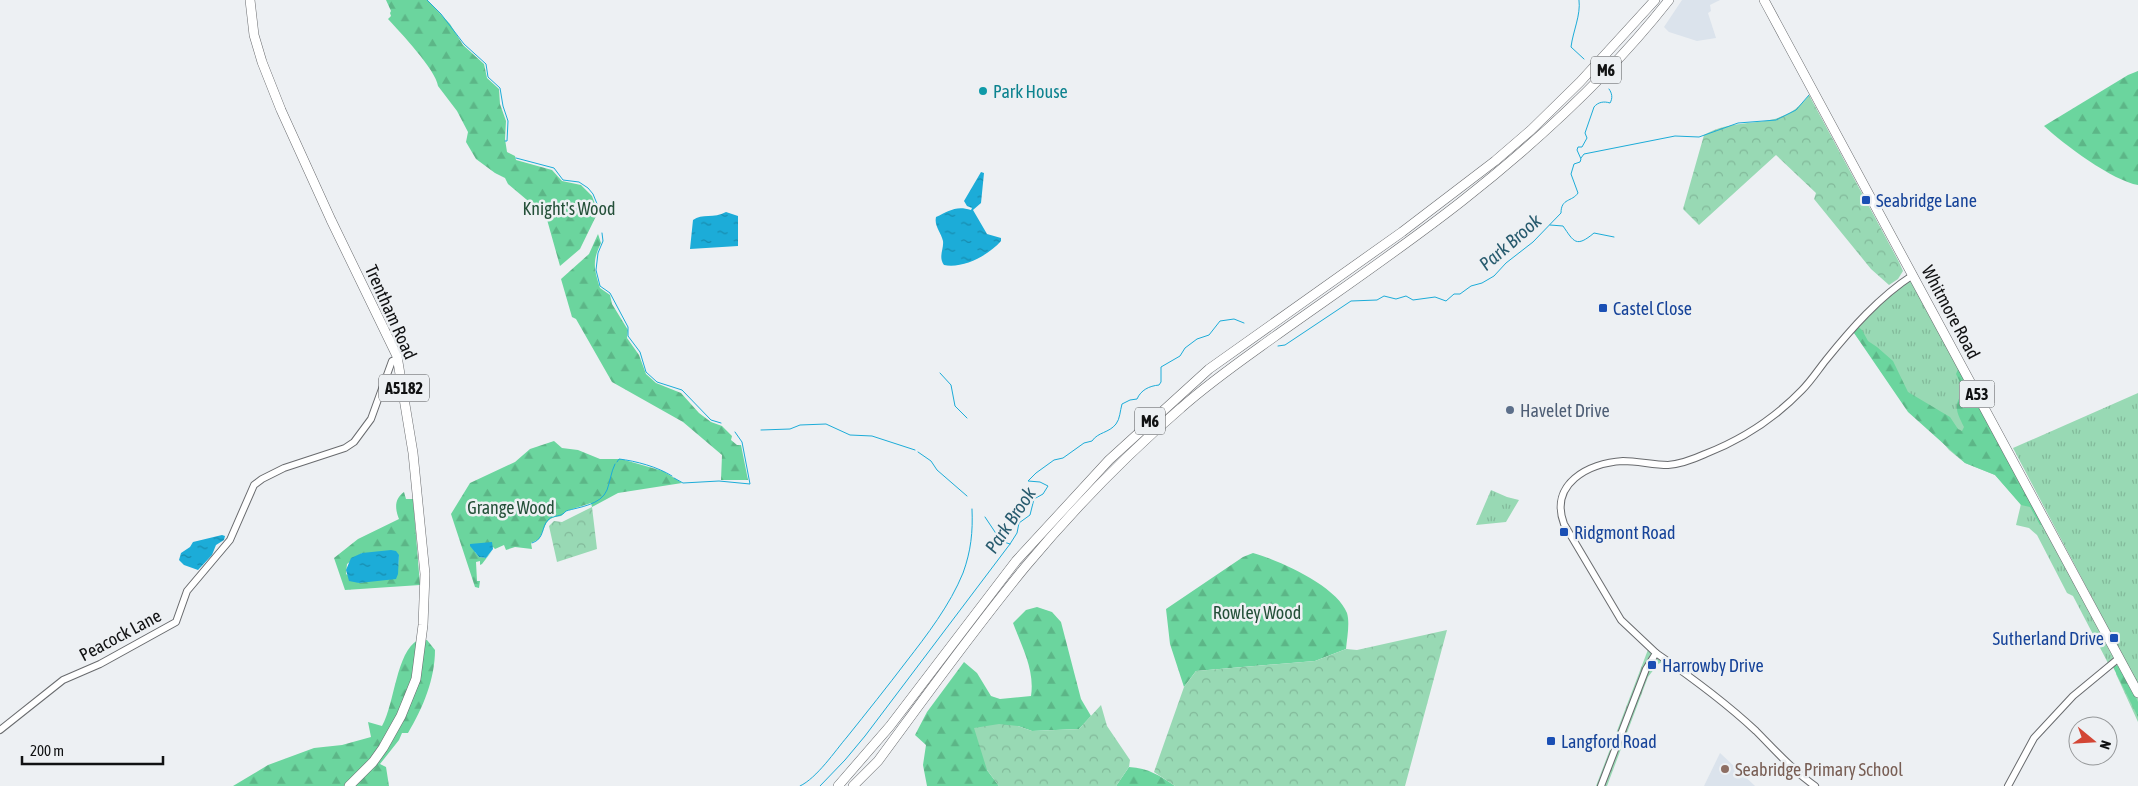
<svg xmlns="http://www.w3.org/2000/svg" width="2138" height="786" font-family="'Asap Condensed',sans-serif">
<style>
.built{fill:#dbe3ec}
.grass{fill:url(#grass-tufts)}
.forest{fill:url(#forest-firs);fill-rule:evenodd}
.park{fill:url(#park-crowns)}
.water{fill:url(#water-ripples)}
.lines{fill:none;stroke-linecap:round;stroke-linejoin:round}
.stream{stroke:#1cacd8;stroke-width:1}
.minor-casing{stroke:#696b6e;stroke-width:8}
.highway-casing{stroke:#696b6e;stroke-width:10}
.minor{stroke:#fff;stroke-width:6}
.highway{stroke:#fff;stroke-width:9}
.culture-dot{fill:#0f9aa8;stroke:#edf0f3;stroke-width:2}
.transit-dot{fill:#1a4fb4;stroke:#edf0f3;stroke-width:2}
.service-dot{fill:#5c6f8a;stroke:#edf0f3;stroke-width:2}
.education-dot{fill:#8d6e63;stroke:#edf0f3;stroke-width:2}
.labels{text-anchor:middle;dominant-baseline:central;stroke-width:5;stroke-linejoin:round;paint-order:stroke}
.shield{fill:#edf0f3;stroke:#535556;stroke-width:1}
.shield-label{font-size:16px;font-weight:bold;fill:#111213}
.culture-label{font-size:18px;fill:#0d838f;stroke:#edf0f3;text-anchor:start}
.transit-label{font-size:18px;fill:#164399;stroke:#edf0f3;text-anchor:start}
.park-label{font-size:18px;fill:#245039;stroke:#edf0f3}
.street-label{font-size:18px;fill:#111213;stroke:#edf0f3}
.service-label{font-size:18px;fill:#4e5e75;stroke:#edf0f3;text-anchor:start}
.education-label{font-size:18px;fill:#785e54;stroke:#edf0f3;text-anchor:start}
.water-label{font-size:19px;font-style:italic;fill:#285b6e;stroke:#edf0f3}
</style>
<defs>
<pattern id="grass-tufts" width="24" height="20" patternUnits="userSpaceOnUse" patternTransform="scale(1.25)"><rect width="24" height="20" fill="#98d9b4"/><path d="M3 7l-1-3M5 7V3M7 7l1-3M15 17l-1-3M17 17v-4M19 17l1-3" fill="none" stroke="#82b99a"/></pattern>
<pattern id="forest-firs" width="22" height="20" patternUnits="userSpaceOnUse" patternTransform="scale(1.25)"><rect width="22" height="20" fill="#6bd59e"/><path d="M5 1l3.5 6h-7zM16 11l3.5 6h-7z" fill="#5cb687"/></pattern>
<pattern id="park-crowns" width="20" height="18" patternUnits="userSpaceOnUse" patternTransform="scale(1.25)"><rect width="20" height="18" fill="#98d9b4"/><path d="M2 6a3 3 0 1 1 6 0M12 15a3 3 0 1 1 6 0" fill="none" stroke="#82b99a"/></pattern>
<pattern id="water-ripples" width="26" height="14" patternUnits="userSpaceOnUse" patternTransform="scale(1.25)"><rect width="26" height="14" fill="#1cacd8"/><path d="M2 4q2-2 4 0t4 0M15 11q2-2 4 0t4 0" fill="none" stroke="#178bae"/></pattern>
</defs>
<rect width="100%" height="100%" fill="#edf0f3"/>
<g class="built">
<polygon points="1682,0 1720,0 1710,5 1711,11 1708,13 1716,38 1697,41 1669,32 1664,27"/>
<polygon points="1720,753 1755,786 1704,786"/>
</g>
<g class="grass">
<polygon points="1913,275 2138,693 2138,722 2116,674 2119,659 2109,665 2073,596 2067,593 2037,535 2029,528 2016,525 2021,504 1995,475 1965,463 1949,450 1873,359 1852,330"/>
<polygon points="2138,393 2138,685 2013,448"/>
<polygon points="1491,490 1507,497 1519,500 1506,522 1476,525"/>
<polygon points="1649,647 1666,660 1658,664 1648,677 1607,786 1596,786"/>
</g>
<g class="forest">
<path d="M386,0H427L450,24L463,45L484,64L487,78L499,89L500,104L506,121L505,139L507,152L515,156L516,160L552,170L562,181L581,185L592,196L598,212L580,249L560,266L546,216L508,184L505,178L495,173L476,159L466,142L468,132L457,111L438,86C436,70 400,32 388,19L391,16L390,13L391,11Z"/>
<path d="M2138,71V185C2113,181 2063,144 2044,126L2128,75Z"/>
<path d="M598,234L601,243C592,261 594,269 600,288L610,295L612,304L628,330L627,338L639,355L646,374L656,383L681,393L699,413L711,422L722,426L732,436L731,440L737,445H741L748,480H721L722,455L683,422L612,382L576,319L572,317L561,279L589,254Z"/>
<path d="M1856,325L1862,330L1868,341L1877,347L1893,361L1908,392L1950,417L1958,429L1962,431L1964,427C1956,411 1953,406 1964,390L1956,374L1959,367L2044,524L2040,525L2030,507L2021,505L1995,475L1965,463L1908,412L1852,330Z"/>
<path d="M554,441L562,448L578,450L600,459H621L663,471L682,483L618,493L592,507L591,503L566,511L561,516C543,518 547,526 539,539L531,543L532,549L515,547L506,550L504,545L495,549L493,547L475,552L479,557L486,558L492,551L482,564L480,565V561L476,562L477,581H480L479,588L475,587L451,514L470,483L515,462L530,449Z"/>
<path d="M404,492L406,499H413L420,585L345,590L334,558L358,539L399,519C395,509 394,499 404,492ZM362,553L399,555L398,567L374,580L359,583L346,574L347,564Z"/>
<path d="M1253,553C1279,560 1337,586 1347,613C1350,623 1347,638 1346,649L1315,661L1196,671L1184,687L1170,644L1166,609L1243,557Z"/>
<path d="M1037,607L1052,612L1061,622L1081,699L1091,716L1079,729L1032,731L1018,726L987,770L999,786H927L923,765L926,745L915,735L927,712L964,662L977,673L991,696L1000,699L1031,696C1035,670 1022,647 1013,623L1026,610Z"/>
<path d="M418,640H427L435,650C435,679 423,708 408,733H402L399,740L380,764L386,767L389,786H233L268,765L314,748L342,745L371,737L368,722L382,726C395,703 396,652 418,640Z"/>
<polygon points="2116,665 2121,667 2138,702 2138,717 2113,667"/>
<path d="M1129,767C1149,768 1160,776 1175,786H1116Z"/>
</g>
<g class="park">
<path d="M1809,95L1899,262L1903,271L1898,279L1889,285L1871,269L1814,199L1816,193L1776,155L1699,225L1683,209L1704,135C1741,113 1779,135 1809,95Z"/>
<polygon points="592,507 597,549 557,562 549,526 554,521 562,522"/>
<polygon points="1447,630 1405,786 1175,786 1154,772 1184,687 1196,671 1315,661 1346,649 1357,650"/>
<polygon points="1101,705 1107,726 1130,760 1129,767 1116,786 999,786 987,770 974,728 999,724 1018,726 1032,731 1079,729"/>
</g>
<g class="water">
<path d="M981,172L984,173L981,203L973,210L987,234L1001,238V241C989,255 963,269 944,265C938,257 944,249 943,241C941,232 934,226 936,217C949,211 956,205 971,210L972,208L967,206L964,201Z"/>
<path d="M726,212L738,216V246L690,249L693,220C702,213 714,219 726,212Z"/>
<polygon points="222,535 225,536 224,540 216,545 212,555 198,570 184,565 179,560 181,553 190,547 193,542"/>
<polygon points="492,542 493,549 486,558 479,557 470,546 470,544"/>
<polygon points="391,550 396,551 399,555 398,574 396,579 359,583 349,581 346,570 351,558 362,553"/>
</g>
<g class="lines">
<g class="stream">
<polyline points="427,0 441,14 464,44 486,64 488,77 500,88 503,106 508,121 507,141 505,141"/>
<path d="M1579,0C1581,15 1573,31 1571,47L1584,59"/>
<polyline points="516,158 554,168 563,180 579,182 588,188 593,194 600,211"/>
<polyline points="1581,158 1584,154 1675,136 1699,137 1738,123 1776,120 1796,110 1809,95"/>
<path d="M1550,225L1563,226C1574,242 1576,248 1594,233L1614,237"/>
<polyline points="602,233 603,241 598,253 596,270 600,286 610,293 628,327 628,336 640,352 646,372 657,382 682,390 711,420 721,423"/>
<path d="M1278,346L1285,345L1351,301L1377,300L1384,296L1396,299L1406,296L1413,300L1435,297L1446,301L1454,294H1460L1471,286L1482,283L1494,276L1506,263L1533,242L1561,213C1561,198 1572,202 1578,193L1571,174L1574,164L1580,162L1581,159L1577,150L1578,147H1582L1587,138L1585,133L1594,107C1598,102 1604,101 1610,103C1613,98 1612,93 1609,89"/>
<polyline points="940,373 951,385 955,406 967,418"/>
<polyline points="761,430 790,429 800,425 826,424 850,435 872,436 915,450"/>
<polyline points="918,452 931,461 937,470 967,496"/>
<path d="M617,462L619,459C636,461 658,467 672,476"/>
<polyline points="674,478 683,483 719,481 750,484 742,442 735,432"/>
<polyline points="985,517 1001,541 1010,544"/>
<path d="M532,543C545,539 541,527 548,520C554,514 561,518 566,511C579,507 601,505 607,490C610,482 611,472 615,464"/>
<path d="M800,786C817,778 835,751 847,737C867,712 887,687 906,662C927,635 950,605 963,573C971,551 973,532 972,509"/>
<path d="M820,786L845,760L865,736L1010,544L1017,533L1019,523L1030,515L1034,499L1043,494L1048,486L1040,482L1028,481L1036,473L1054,460L1063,458L1084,443L1092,441C1098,432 1109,433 1116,424C1120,419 1120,411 1122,404L1130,400L1137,399C1141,390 1149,386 1159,385L1161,382V367L1180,356L1185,348L1197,339L1209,335L1220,321L1234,319L1244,323"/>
</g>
<g class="minor-casing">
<g id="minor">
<path d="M1656,653C1691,677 1725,702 1756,731C1775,750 1792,770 1815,786"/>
<polyline points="0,730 63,680 100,664 176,622 187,591 230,540 254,485 262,479 284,468 345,448 354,442 371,419 392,361 397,359"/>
<path d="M1601,786L1646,669L1656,653L1621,620L1564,524C1549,484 1588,463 1623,461C1638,461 1653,465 1668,465C1680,464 1694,459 1705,454C1741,440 1775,418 1802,390C1811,381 1818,370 1826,360C1851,329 1879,297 1913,275"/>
<polyline points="2008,786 2034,738 2073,696 2119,658"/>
</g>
</g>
<g class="highway-casing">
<g id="highway">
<polyline points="250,0 254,35 262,62 281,110 331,220 397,356 413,453 425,574 423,625 416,679 401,716 383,748 373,762 349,786"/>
<polyline points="1764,0 2138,693"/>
<polyline points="838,786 890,726 1016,561 1109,460 1209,369 1402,232 1495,161 1531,130 1580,82 1655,0"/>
<path d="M853,786L878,761C926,696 974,629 1026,566C1073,510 1125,456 1181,408C1210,382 1242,360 1274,337C1337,292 1401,249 1462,201C1537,142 1610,75 1669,0"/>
</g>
</g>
<use href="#minor" class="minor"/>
<use href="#highway" class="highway"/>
</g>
<circle class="culture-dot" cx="983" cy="91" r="5"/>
<g class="transit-dot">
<rect x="1861" y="195" width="10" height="10" rx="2.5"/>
<rect x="1598" y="303" width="10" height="10" rx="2.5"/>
<rect x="1559" y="527" width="10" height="10" rx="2.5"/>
<rect x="2109" y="633" width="10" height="10" rx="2.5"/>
<rect x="1647" y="660" width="10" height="10" rx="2.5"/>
<rect x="1546" y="736" width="10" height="10" rx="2.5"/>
</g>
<circle class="service-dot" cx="1510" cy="410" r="5"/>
<circle class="education-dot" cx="1725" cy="769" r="5"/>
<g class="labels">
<g class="shield">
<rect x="1591" y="56.5" width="30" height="27" rx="4"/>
<rect x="379" y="374.5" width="50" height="27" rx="4"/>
<rect x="1959.5" y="380.5" width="35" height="27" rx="4"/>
<rect x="1135" y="407.5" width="30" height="27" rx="4"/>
</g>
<g class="shield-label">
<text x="1606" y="70">M6</text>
<text x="404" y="388">A5182</text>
<text x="1977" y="394">A53</text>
<text x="1150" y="421">M6</text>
</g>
<g class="culture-label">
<text x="993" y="91">Park House</text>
</g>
<g class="transit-label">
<text x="1876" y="200">Seabridge Lane</text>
<text x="1613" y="308">Castel Close</text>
<text x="1574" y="532">Ridgmont Road</text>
<text x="2104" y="638" text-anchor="end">Sutherland Drive</text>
<text x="1662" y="665">Harrowby Drive</text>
<text x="1561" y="741">Langford Road</text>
</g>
<g class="park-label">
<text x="569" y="208">Knight's Wood</text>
<text x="511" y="507">Grange Wood</text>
<text x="1257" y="612">Rowley Wood</text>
</g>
<g class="street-label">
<text transform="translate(391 312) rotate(66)">Trentham Road</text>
<text transform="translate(1951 312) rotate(62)">Whitmore Road</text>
<text transform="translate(120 635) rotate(-28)">Peacock Lane</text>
</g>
<g class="service-label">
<text x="1520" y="410">Havelet Drive</text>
</g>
<g class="education-label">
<text x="1735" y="769">Seabridge Primary School</text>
</g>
<g class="water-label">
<text transform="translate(1510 242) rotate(-41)">Park Brook</text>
<text transform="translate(1010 520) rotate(-56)">Park Brook</text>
</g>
</g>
<g transform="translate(2093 741) rotate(108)"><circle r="24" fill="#edf0f3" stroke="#959799"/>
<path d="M0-4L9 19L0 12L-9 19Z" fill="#d34635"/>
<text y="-8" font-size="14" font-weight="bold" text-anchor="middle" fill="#111213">N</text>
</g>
<path d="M22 756v8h141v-8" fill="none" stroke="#111213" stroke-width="2.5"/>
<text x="30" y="756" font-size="15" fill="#111213" stroke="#edf0f3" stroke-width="4" paint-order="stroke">200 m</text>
</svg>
